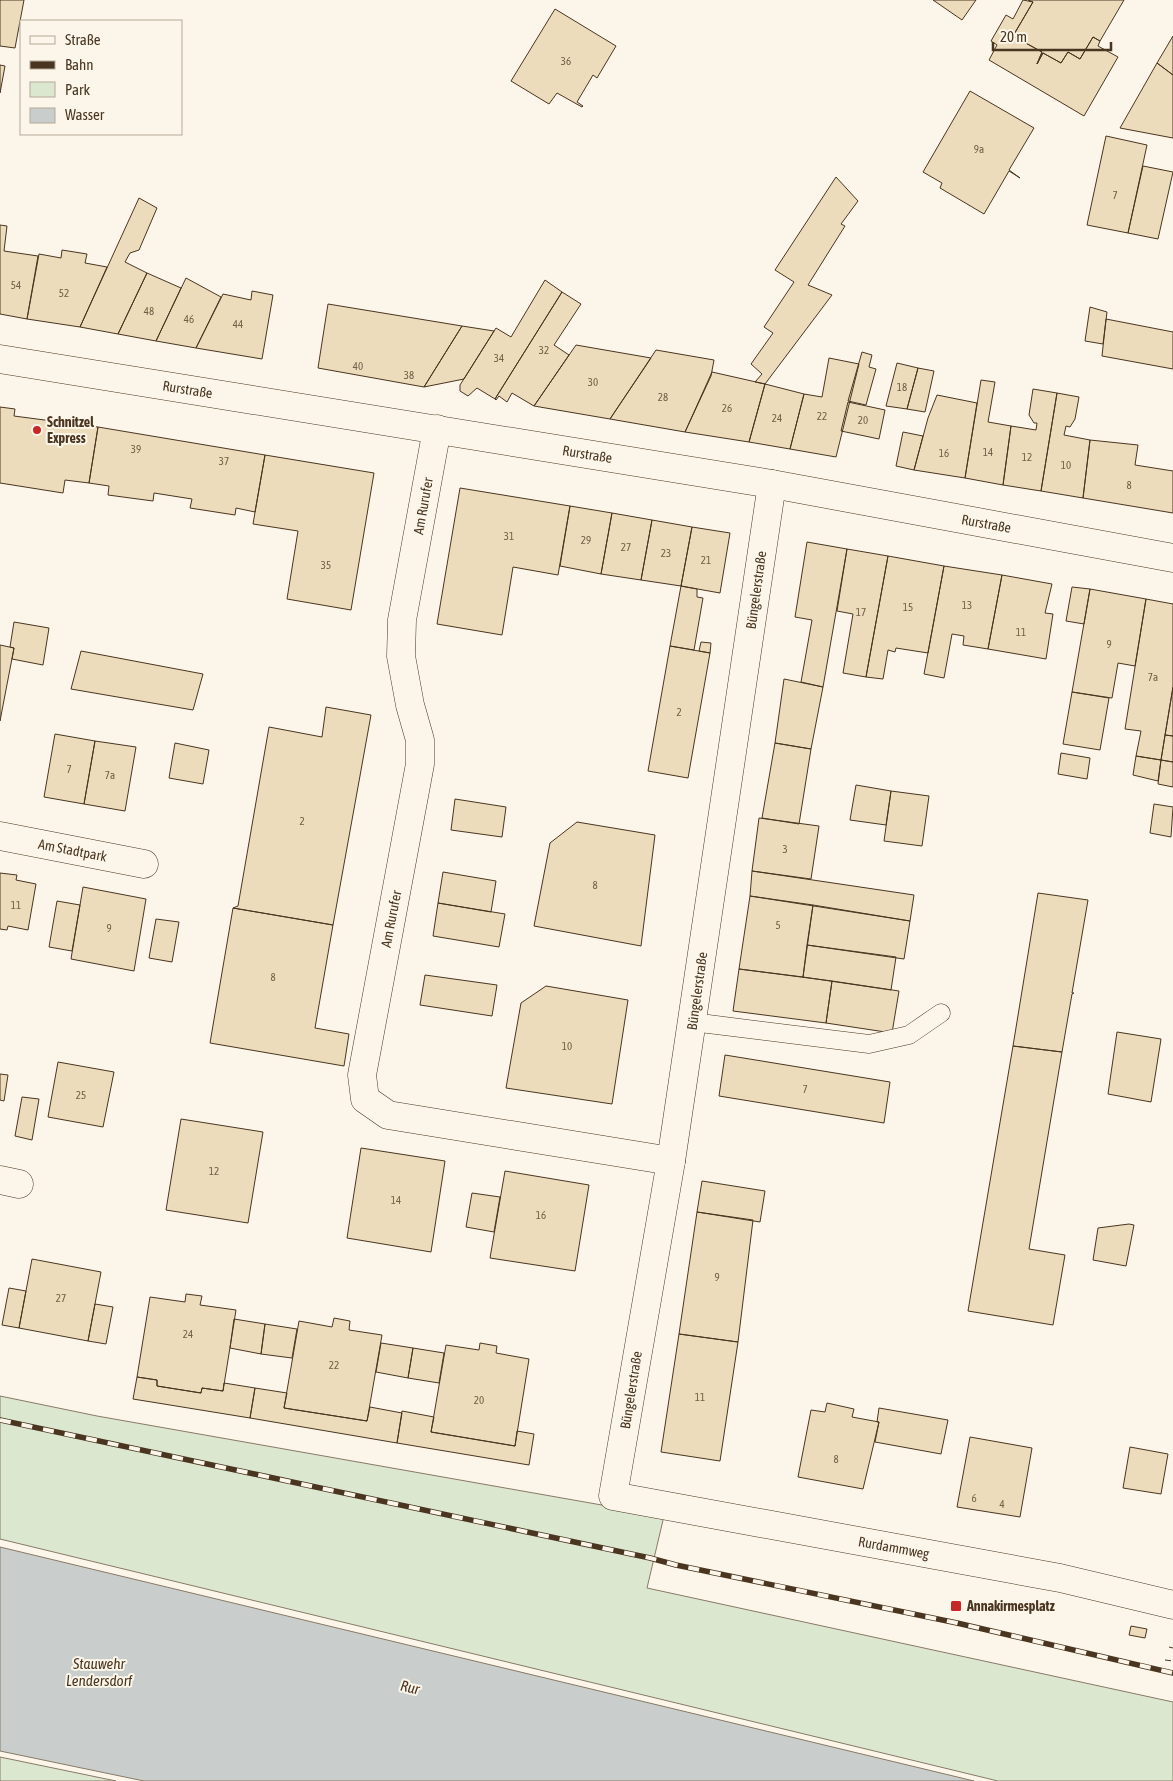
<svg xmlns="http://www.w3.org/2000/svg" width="1173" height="1781" viewBox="0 0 1173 1781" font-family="'Asap Condensed',sans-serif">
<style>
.green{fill:#dce7d0;stroke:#887966}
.water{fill:#c9cecd;stroke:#887966}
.building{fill:#ecdcbc;stroke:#4a3520}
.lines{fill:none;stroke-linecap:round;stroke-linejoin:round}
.lane-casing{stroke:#4a3520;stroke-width:19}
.street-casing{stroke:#4a3520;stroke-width:29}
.lane{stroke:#fbf6e9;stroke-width:18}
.street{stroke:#fbf6e9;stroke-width:28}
.rail-casing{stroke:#4a3520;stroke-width:5.5}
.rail{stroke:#fbf6e9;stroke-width:4;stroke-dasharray:11;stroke-linecap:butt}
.fence{stroke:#4a3520;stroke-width:1;stroke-dasharray:6 2.5;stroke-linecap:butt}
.poi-dot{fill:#c62828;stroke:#fbf6e9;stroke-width:2}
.labels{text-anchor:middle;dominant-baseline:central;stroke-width:4;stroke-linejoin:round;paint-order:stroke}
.number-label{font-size:11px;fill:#725f47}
.street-label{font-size:14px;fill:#4a3520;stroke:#fbf6e9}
.poi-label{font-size:14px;font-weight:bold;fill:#4a3520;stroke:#fbf6e9;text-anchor:start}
.water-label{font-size:15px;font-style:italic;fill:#4a3520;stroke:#fbf6e9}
</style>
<rect width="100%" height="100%" fill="#fbf6e9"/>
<path class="green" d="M0,1396L97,1416L664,1516L647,1588L1173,1702V1781H998L0,1539Z
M0,1757L116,1781H0Z"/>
<path class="water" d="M0,1547L974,1781H144L0,1751Z"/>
<path class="building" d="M0,0H24L15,48L0,46Z
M933,0H976L962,20Z
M1023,0L1033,2L1013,36L1042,52L1037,64L1043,53L1061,63L1068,52L1080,59L1093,37L1100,41L1098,46L1118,57L1084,116L989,60L997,45L991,41L1006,15L1013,19Z
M1028,0H1124L1100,41L1093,37L1080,59L1068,52L1061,63L1043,53L1037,64L1042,52L1013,36L1033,2Z
M555,9L616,46L597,78L593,75L577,102L583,106L582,107L557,93L549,104L511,81Z
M1173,36V75L1157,63Z
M1157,63L1173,75V138L1120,128Z
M0,65L5,66L0,93Z
M970,91L1034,128L1009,170L1020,178L1009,171L984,214L940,188L942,183L923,172Z
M1106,136L1147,145L1128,233L1087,225Z
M1143,166L1173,172L1158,239L1128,233Z
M836,177L858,201L841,224L845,226L808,285L832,295L765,384L755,382L762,374L751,364L773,333L764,327L794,282L775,270Z
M139,198L157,208L139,250L130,253L125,262L147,273L118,334L80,327Z
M0,225L7,226L4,251L38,256L27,319L0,314Z
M62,250L87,254L85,263L107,267L80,327L27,319L39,254L61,258Z
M147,273L181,288L156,341L118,334Z
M186,278L221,297L196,348L156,341Z
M545,280L562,292L495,399L477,388L468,396L460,391V385L496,328L511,337Z
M252,291L273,295L262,359L196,348L223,294L251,300Z
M562,292L581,304L554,345L569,355L534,406L512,393L507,402L499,396L496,400L495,399Z
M328,304L462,326L424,387L318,368Z
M1090,307L1107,312L1103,344L1085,341Z
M1106,319L1173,332V369L1102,356Z
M462,326L494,331L464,379L424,387Z
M576,345L651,358L610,419L534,406Z
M656,350L714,360L711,376L685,432L610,419Z
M862,352L872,355L869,367L876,369L866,405L848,401Z
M829,358L859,364L836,457L790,449L804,394L822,397Z
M897,363L918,368L907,409L886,406Z
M918,368L934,371L925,412L907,409Z
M712,372L765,384L749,442L685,432Z
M981,380L995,382L988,422L1011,426L1003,485L965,478Z
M765,384L804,394L790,449L749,442Z
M1033,389L1057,393L1041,491L1003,485L1011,426L1036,430L1037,423H1034L1029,415Z
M1057,393L1079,397L1075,419L1070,427L1066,426L1064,435L1090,440L1083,498L1041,491Z
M937,395L977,403L965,478L914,470L928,418Z
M848,402L885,410L879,439L841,431Z
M0,407L15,409L14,416L98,427L89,483L65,480L63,493L0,483Z
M98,427L265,455L255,512L236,508L235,515L190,508L192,499L154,493L153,501L108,495L109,486L89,483Z
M903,432L923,436L914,470L896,466Z
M1090,440L1138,445L1135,465L1173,471V513L1083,498Z
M265,455L374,473L351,610L287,599L298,531L253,524Z
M460,488L570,506L558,575L513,567L502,635L437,624Z
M570,506L612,513L601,574L560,566Z
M612,513L652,520L641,580L601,574Z
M652,520L692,527L681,586L641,580Z
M692,527L730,533L720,593L681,586Z
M807,542L847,549L823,687L801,682L812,620L795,617Z
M847,549L888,556L866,677L843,673L853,614L837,611Z
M888,556L944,566L928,653L896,648L895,652L888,650L883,679L866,677Z
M944,566L1002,575L988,649L963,645L964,636L952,634L944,678L924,674Z
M1002,575L1052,584L1045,613L1053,614L1046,659L988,649Z
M681,586L697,589V597L703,598L694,650L670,646Z
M1072,587L1090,589L1084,624L1066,621Z
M1090,589L1146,599L1135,666L1118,663L1112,698L1072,692Z
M1146,599L1173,604V687L1161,760L1136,756L1141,731L1125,729Z
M14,622L49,628L43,665L12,659L14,648L10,647Z
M701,642L711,643L710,653L699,651Z
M0,645L14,648L0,721Z
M670,646L710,653L688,778L648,771Z
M81,651L203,674L193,710L71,689Z
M784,679L823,687L811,749L775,743Z
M1173,687V736L1165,735Z
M1072,692L1109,698L1100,750L1063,744Z
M326,707L371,715L333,925L233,908L238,906L269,727L322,737Z
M55,734L95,741L84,804L44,797Z
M1165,735L1173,736V762L1161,760Z
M95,741L136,747L125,811L84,804Z
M175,743L209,750L203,784L169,778Z
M775,743L811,749L799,824L762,818Z
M1061,753L1090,758L1087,779L1058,774Z
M1136,756L1161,760L1158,781L1133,775Z
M1161,760L1173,762V787L1158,784Z
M856,785L891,791L886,825L850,820Z
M891,791L929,796L922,846L884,841Z
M455,799L506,807L502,837L451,830Z
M1154,804L1173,807L1171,837L1150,833Z
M759,818L819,826L811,879L752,871Z
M577,822L655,835L641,946L534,926L550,843Z
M752,871L914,895L910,921L750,896Z
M443,872L496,881L491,912L438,903Z
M0,873L17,875L16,880L36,884L28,930L8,926L7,930L0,929Z
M83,887L146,899L134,971L71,959Z
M1038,893L1088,900L1072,993H1074L1072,994L1062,1052L1013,1046Z
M750,896L813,905L803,977L739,969Z
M57,901L80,905L72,951L49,947Z
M438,903L505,914L499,947L433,936Z
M813,905L910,921L904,959L807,945Z
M233,908L333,925L315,1028L349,1034L344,1066L210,1043Z
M156,919L179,922L172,962L149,958Z
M807,945L896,957L891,990L803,977Z
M739,969L832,981L826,1023L733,1011Z
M425,975L497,985L492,1016L420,1005Z
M832,981L899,991L892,1033L826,1023Z
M546,986L628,1000L612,1104L506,1088L521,1003Z
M1117,1032L1161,1039L1151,1102L1108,1094Z
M1013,1046L1062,1052L1029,1249L1065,1255L1053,1325L968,1311Z
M725,1055L890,1082L884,1123L719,1096Z
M58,1062L114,1072L103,1127L48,1117Z
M0,1074L8,1075L4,1101L0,1100Z
M22,1097L39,1099L32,1140L15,1136Z
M181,1119L263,1132L248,1223L166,1210Z
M361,1148L445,1161L431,1252L347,1238Z
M505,1171L589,1185L575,1271L490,1258Z
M702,1181L765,1191L760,1222L697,1212Z
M472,1193L500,1197L494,1232L466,1227Z
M697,1212L753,1220L738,1342L679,1334Z
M1129,1224L1134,1225L1126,1266L1093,1260L1098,1228Z
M32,1259L101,1272L88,1341L19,1328Z
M9,1288L26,1291L19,1328L2,1325Z
M186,1294L202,1296L200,1305L236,1310L223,1391L202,1388L201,1393L157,1386V1380L137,1377L150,1297L185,1302Z
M95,1304L113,1307L106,1344L88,1341Z
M334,1318L350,1321L349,1330L382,1335L367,1421L284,1408L299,1321L332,1327Z
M234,1319L265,1324L261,1354L230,1348Z
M265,1324L297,1329L292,1358L261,1354Z
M679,1334L738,1342L720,1461L661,1452Z
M381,1343L413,1348L408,1378L376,1372Z
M480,1343L497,1346L496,1353L529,1359L515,1446L431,1432L446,1345L479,1350Z
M413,1348L444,1353L439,1383L408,1378Z
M137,1377L157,1380V1386L201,1393L202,1388L223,1391L224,1383L255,1388L250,1418L133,1399Z
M255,1388L287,1393L284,1408L367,1421L370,1407L402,1413L397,1443L250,1418Z
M827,1403L854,1409L852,1417L879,1422L863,1489L798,1477L811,1410L825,1412Z
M879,1408L948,1420L941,1454L875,1442L879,1422H877Z
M402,1411L434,1417L431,1432L515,1446L517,1431L534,1434L529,1465L397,1443Z
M970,1437L1032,1448L1020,1517L957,1507Z
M1130,1447L1168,1454L1161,1494L1123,1488Z
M1131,1626L1147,1629L1145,1638L1129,1635Z"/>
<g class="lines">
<g class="lane-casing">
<path id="lane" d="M692,1022L869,1044L909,1035L941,1013"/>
</g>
<g class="street-casing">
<g id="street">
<path id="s1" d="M0,359L772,484L1173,558"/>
<path d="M437,429L402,620L401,656L410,705L420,740V764L362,1075L365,1099L388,1115L671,1161"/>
<path id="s2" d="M772,484L671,1161L613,1496L1060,1578L1173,1605"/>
<path id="s3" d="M0,836L144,864"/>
<path d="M0,1180L19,1184"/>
</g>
</g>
<use href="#lane" class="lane"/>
<use href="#street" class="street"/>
<g class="rail-casing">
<path id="rail" d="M0,1420L650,1558L676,1565L957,1623L1173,1673"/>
</g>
<use href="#rail" class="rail"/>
<path class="fence" d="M1169,1647L1173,1648
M1165,1660L1173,1661"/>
</g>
<g class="poi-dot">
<circle cx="37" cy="430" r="5"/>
<rect x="950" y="1600" width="12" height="12" rx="2.5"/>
</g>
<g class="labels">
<g class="number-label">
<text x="566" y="61">36</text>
<text x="979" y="149">9a</text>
<text x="1115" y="195">7</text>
<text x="16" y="285">54</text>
<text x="64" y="293">52</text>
<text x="149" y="311">48</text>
<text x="189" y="319">46</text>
<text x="238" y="324">44</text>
<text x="544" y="350">32</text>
<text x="499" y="358">34</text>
<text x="358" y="366">40</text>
<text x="409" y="375">38</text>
<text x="593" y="382">30</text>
<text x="902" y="387">18</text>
<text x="663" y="397">28</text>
<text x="727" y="408">26</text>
<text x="822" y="416">22</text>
<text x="777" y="418">24</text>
<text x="863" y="420">20</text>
<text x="136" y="449">39</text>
<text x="988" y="452">14</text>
<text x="944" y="453">16</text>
<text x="1027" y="457">12</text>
<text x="224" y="461">37</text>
<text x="1066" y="465">10</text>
<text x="1129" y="485">8</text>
<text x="509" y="536">31</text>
<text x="586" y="540">29</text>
<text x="626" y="547">27</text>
<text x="666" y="553">23</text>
<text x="706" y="560">21</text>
<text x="326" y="565">35</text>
<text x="967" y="605">13</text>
<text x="908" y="607">15</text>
<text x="861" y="612">17</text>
<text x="1021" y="632">11</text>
<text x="1109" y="644">9</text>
<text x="1153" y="677">7a</text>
<text x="679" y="712">2</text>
<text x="69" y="769">7</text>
<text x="110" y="775">7a</text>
<text x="302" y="821">2</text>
<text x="785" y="849">3</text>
<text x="595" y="885">8</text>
<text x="16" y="905">11</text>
<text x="778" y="925">5</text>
<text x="109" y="928">9</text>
<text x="273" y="977">8</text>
<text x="567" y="1046">10</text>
<text x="805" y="1089">7</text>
<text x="81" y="1095">25</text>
<text x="214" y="1171">12</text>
<text x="396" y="1200">14</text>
<text x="541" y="1215">16</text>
<text x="717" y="1277">9</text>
<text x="61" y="1298">27</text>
<text x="188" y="1334">24</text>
<text x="334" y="1365">22</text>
<text x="700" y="1397">11</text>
<text x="479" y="1400">20</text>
<text x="836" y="1459">8</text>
<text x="974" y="1498">6</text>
<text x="1002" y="1504">4</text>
</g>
<g class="street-label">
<text stroke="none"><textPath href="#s1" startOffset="190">Rurstraße</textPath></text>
<text stroke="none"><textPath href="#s1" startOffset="595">Rurstraße</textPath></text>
<text transform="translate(423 506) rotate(-80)">Am Rurufer</text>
<text stroke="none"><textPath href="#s1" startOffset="1000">Rurstraße</textPath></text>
<text transform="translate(756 590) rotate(-82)">Büngelerstraße</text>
<text stroke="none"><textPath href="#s3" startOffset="74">Am Stadtpark</textPath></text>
<text transform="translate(391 919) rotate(-79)">Am Rurufer</text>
<text transform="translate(697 991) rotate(-82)">Büngelerstraße</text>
<text transform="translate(631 1390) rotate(-81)">Büngelerstraße</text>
<text stroke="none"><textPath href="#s2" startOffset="1310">Rurdammweg</textPath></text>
</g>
<g class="poi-label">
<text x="47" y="422">Schnitzel<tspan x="47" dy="16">Express</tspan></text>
<text x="967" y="1606">Annakirmesplatz</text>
</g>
<g class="water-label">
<text x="99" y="1663">Stauwehr<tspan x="99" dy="17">Lendersdorf</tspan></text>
<text transform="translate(410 1687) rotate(13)">Rur</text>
</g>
</g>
<rect x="20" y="20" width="162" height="115" fill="#fbf6e9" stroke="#b4a999"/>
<rect x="30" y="36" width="25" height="8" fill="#fbf6e9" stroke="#b4a999"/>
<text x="65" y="45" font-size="15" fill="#4a3520">Straße</text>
<rect x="30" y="61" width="25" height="8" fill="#4a3520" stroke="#b4a999"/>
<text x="65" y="70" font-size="15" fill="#4a3520">Bahn</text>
<rect x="30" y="82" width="25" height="15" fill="#dce7d0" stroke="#b4a999"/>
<text x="65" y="95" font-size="15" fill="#4a3520">Park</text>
<rect x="30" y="108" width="25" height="15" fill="#c9cecd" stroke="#b4a999"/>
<text x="65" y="120" font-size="15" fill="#4a3520">Wasser</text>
<path d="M993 42v8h118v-8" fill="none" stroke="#4a3520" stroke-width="2.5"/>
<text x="1000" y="42" font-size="15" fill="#4a3520" stroke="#fbf6e9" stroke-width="4" paint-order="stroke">20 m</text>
</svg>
